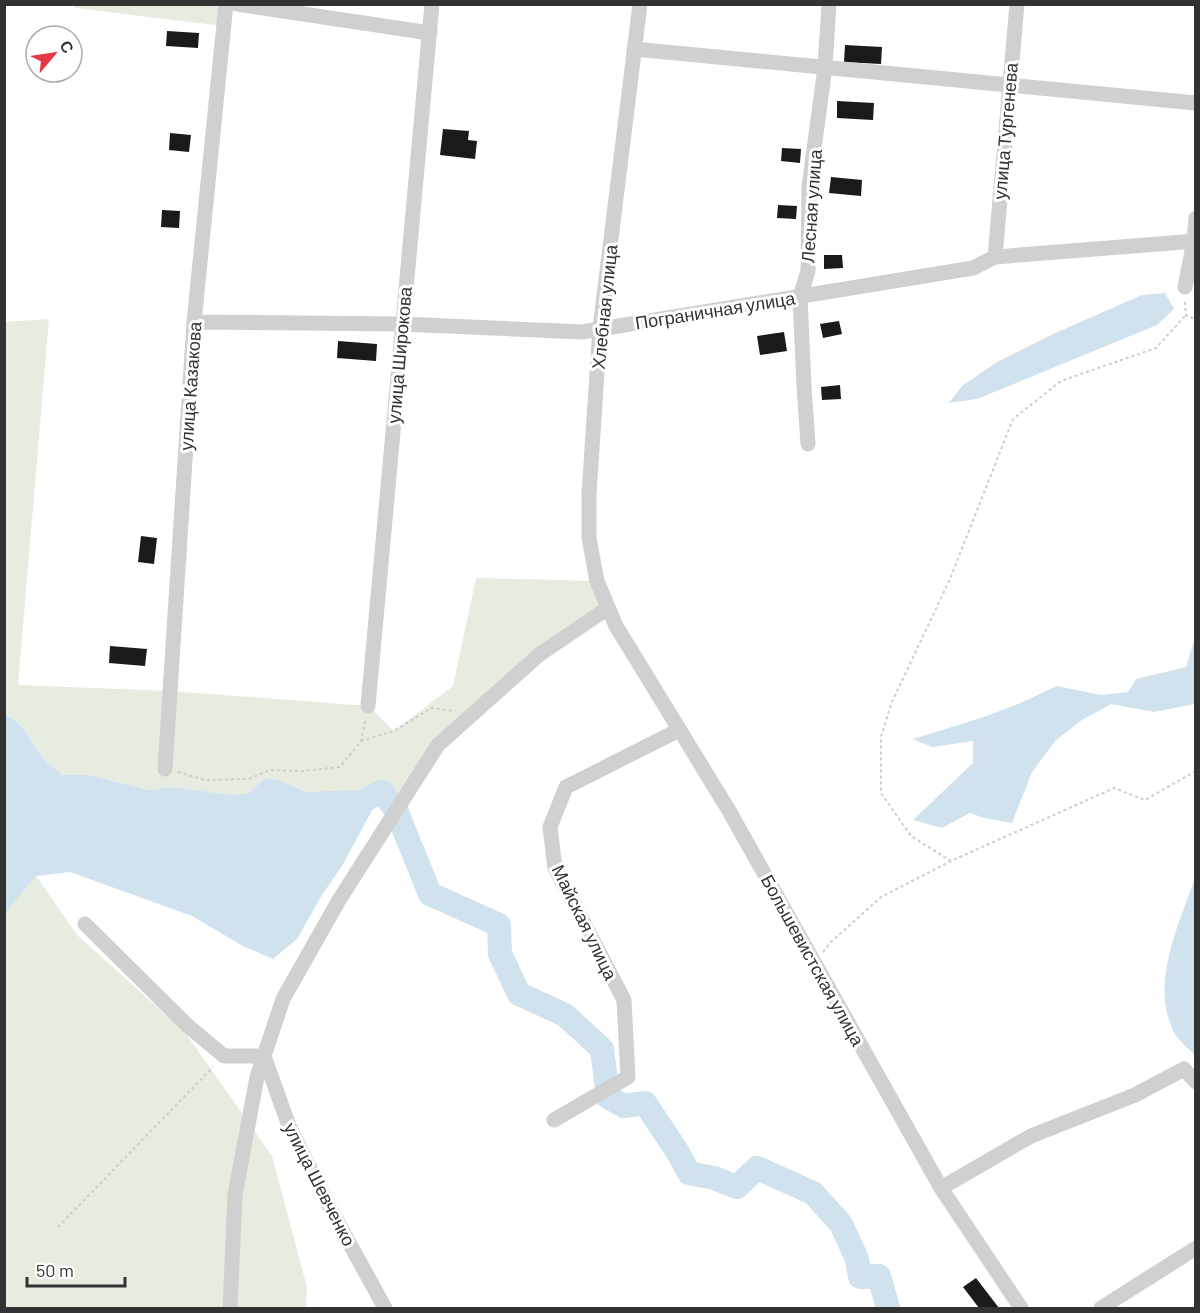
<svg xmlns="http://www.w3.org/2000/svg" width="1200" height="1313" viewBox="0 0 1200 1313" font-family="Barlow,sans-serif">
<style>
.green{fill:#e6ecdf}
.water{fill:#cfe2ee}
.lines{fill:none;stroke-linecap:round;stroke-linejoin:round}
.river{stroke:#cfe2ee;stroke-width:24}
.building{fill:#1a1a1a}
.path{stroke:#cdcdcd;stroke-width:2;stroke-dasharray:3 3;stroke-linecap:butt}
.minor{stroke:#d0d0d0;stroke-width:15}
.labels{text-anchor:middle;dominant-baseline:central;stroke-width:6;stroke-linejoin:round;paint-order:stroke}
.street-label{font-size:18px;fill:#333;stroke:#fff}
</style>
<rect width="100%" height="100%" fill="#fff"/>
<path class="green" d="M75,4L226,5L223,26L75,8Z
M49,319L18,685L170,691L368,706L394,731L453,686L476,578L597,581L608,608L438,745L396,810L382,792H307L279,780L265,778L249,793L232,795L172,787L148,790L89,775H62C56,769 48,764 43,758C31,743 24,721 5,714L4,322Z
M36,876L78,936L184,1031L272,1156L307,1287L306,1308H5V912Z"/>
<path class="water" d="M1165,293L1174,309L1157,325L977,399L949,403L962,386L997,362L1053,334L1142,295Z
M1195,638V704L1154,712L1111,704L1082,720L1056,740L1032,772L1012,823L984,818L970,813L942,828L913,820L973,763V741L932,747L913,739L984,717L1018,704L1057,686L1101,695L1128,692L1136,679L1186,667Z
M4,714C24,721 31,743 43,758C48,764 56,769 62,775H89L148,790L172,787L232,795L249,793L265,778L279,780L307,792L358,790L382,792L342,866L322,895L297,939L273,959L243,946L192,916L70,872L36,876L5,913Z
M1195,878L1196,1055H1195C1185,1046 1174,1037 1170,1023C1153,978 1180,921 1195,878Z"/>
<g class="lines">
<path class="river" d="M352,806L382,792L396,810L430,894L499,925L500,954L519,994L565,1015L602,1049L608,1097L624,1106L645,1103L677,1151L689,1173L714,1178L737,1187L757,1168L813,1193L841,1224L857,1259L860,1277L879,1276L888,1308"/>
</g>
<path class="building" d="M167,31L199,33L198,48L166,46Z
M845,45L882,47L881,64L844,62Z
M837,101L874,103L873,120L837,118Z
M443,129L469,131L468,140L477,141L475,159L440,155Z
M170,133L191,135L189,152L169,150Z
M782,148L801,149L800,163L781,161Z
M831,177L862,180L861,196L829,193Z
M778,205L797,206L796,219L777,218Z
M162,210L180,211L179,228L161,227Z
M824,255H842L843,268L824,269Z
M839,321L842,334L823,338L820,324Z
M784,332L787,351L760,355L757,336Z
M338,341L377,344L376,361L337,358Z
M840,385L841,399L822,400L821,387Z
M141,536L157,538L154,564L138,562Z
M110,646L147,649L145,666L109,663Z
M976,1278L999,1308H979L963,1287Z"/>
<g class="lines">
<path class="path" d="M1185,302L1186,315L1196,320
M361,741L394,731L431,708L455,711
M178,772L205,780L249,779L270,770L303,771L340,767L361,741L366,718
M951,861L911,836L881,793V737L891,704L950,579L1013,419L1061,381L1156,348L1186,315
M823,952L831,942L881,897L951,861L1114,788L1145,800L1196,771
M58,1227L213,1067"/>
<path class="minor" d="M237,4L430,33
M640,4L600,328L589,494V538L597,581L616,626L728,809L941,1188L1021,1308
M634,49L1196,103
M995,257L1017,4
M1185,287L1194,241L1196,218
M194,322L402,324L582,332L973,268L995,257L1196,241
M808,444L804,386L800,297L808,271L809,187L825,67L829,4
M368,706L432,4
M165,769L194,322L226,4
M85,924L188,1026L224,1056H264L289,1126L331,1210L385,1308
M554,1120L628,1077L624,1000L555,868L550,827L566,787L679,730
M941,1188L1031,1136L1135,1095L1184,1069L1196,1082
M230,1308L235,1195L257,1077L283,999L339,900L438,745L540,654L608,608
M1101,1308L1196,1248"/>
</g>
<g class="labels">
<g class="street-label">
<text transform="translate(1005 131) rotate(-85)">улица Тургенева</text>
<text transform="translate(811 206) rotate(-86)">Лесная улица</text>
<text transform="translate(604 307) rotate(-84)">Хлебная улица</text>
<text transform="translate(715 310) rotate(-9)">Пограничная улица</text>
<text transform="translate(399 355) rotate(-85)">улица Широкова</text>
<text transform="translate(190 386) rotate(-86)">улица Казакова</text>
<text transform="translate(585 922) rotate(64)">Майская улица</text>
<text transform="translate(813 960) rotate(61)">Большевистская улица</text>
<text transform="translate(320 1184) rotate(63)">улица Шевченко</text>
</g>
</g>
<rect width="1200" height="1313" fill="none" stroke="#333333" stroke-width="12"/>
<g transform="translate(54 54) rotate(61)"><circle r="28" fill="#ffffff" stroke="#adadad" stroke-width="1.5"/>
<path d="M0-4.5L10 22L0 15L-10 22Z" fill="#e63946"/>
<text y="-9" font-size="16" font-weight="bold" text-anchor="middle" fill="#333333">С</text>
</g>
<path d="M27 1277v9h98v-9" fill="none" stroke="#333333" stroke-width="3"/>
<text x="36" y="1277" font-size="18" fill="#333333" stroke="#ffffff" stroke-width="4.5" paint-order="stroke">50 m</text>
</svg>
